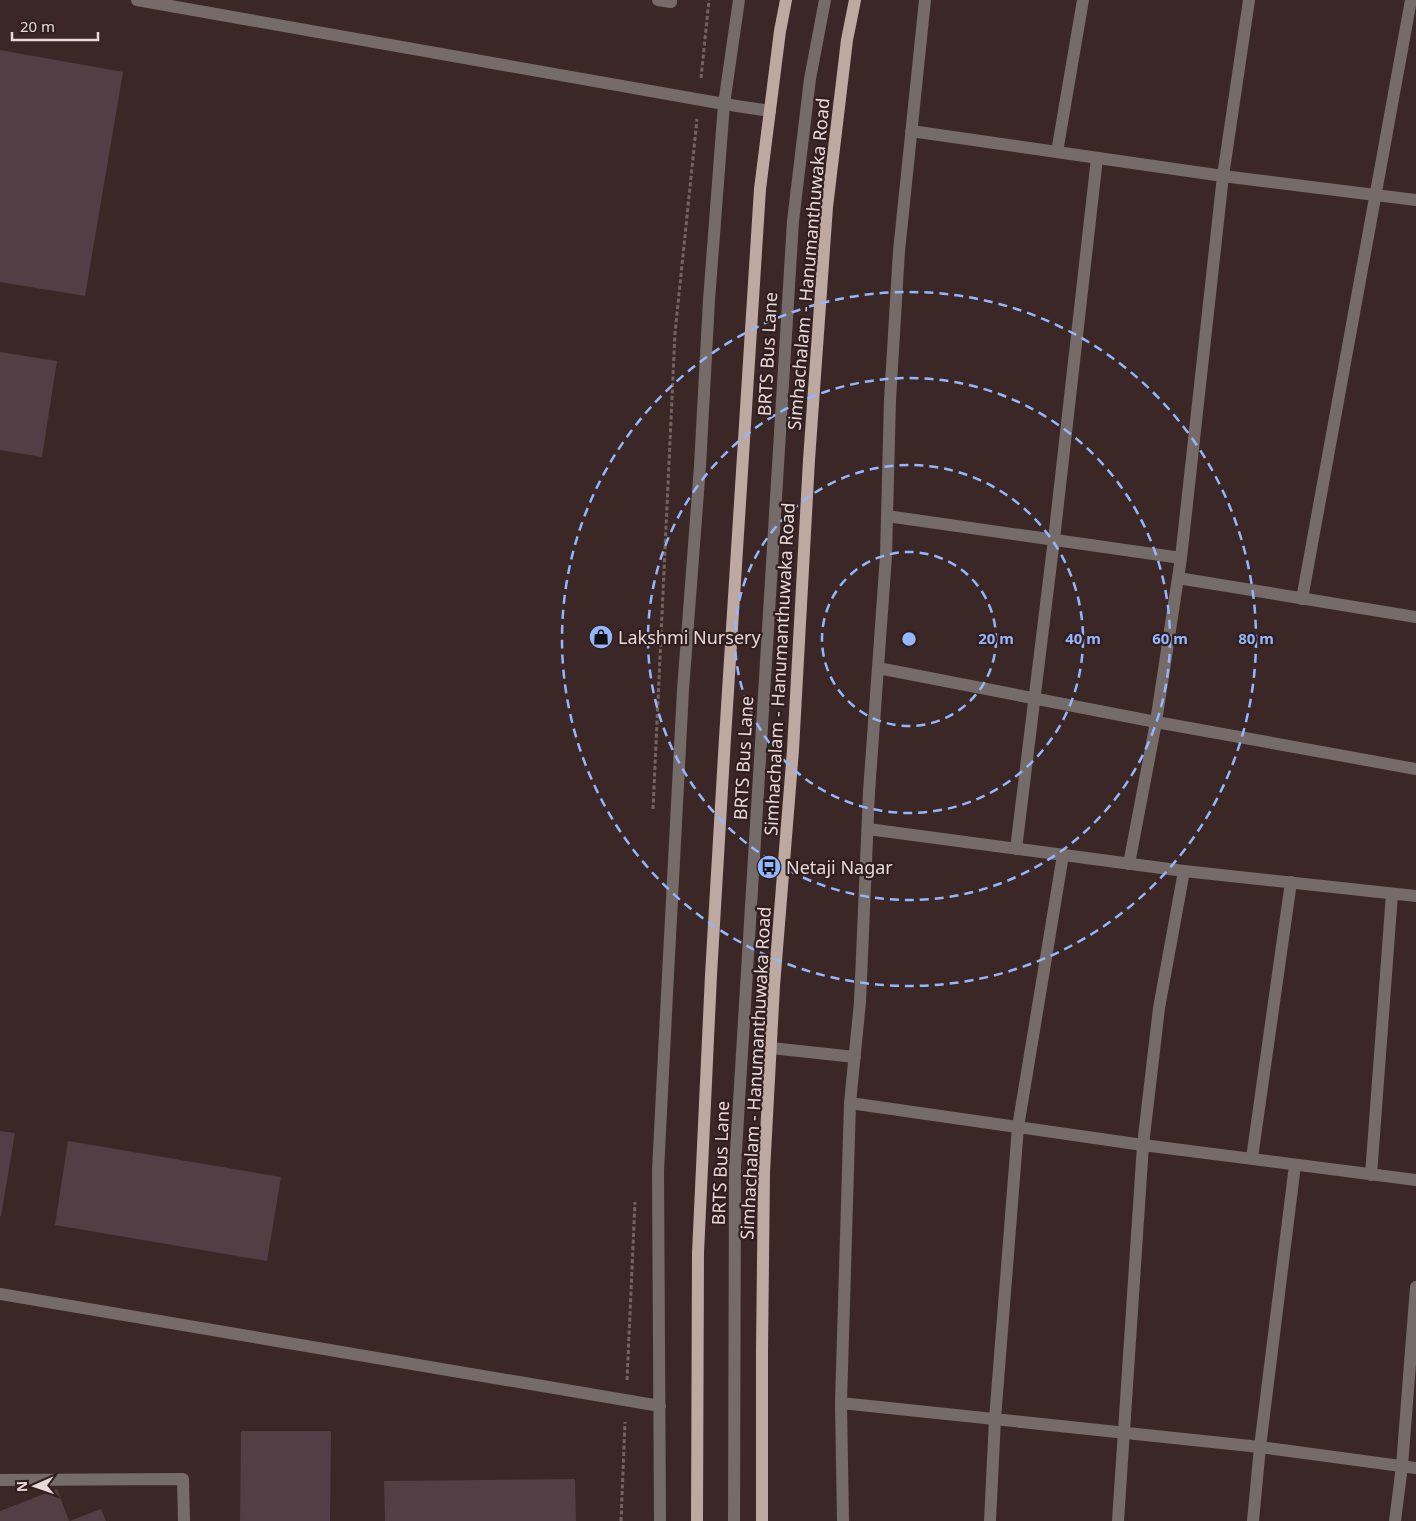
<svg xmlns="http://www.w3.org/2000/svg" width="1416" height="1521" viewBox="0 0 1416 1521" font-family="'Noto Sans',sans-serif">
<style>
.building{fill:#533e45}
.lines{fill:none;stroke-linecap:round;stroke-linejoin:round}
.path{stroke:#756362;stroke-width:3;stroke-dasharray:4 2.5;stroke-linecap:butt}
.minor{stroke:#756b68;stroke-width:12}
.major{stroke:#bda9a1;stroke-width:12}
.ring{fill:none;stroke:#93b7fd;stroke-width:2.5;stroke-dasharray:9 6}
.labels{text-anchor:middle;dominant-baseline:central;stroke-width:4.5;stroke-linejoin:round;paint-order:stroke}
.street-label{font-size:18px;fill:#e7d9d8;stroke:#311e1e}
.poi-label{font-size:18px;fill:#e7d9d8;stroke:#311e1e;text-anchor:start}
.centre{fill:#93b7fd;stroke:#311e1e;stroke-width:2.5}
.ring-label{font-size:15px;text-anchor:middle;font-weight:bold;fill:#93b7fd;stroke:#311e1e;stroke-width:4.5;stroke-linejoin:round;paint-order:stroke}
</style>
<rect width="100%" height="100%" fill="#3c2727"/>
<path class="building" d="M0,50L123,72L85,296L0,282Z
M0,352L57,361L42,457L0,450Z
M0,1131L15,1133L1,1216H0Z
M68,1141L281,1177L267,1261L55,1225Z
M241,1431H331L330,1521H240Z
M575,1479L576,1521H385L384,1481Z
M57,1489L69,1521H0V1511Z
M101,1509L106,1521H70Z"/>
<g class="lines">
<path class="path" d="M701,78L709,0
M653,809L675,333L697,119
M627,1380L635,1202
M621,1521L625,1422"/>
<path class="minor" d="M137,0L724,104L770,111
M658,0L671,2V0
M911,131L1223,176L1416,200
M1057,152L1083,0
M887,516L1181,558
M1178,578L1416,617
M1302,599L1411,0
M878,668L1156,722L1416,769
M868,829L1184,871L1416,896
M1016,849L1054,539L1097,158
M1129,864L1156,722L1181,558L1223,176L1249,0
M771,1048L855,1057
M850,1103L1143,1145L1416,1180
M1252,1158L1291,882
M1371,1175L1392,894
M0,1294L660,1406
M841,1403L1260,1447L1416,1468
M0,1480L183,1479L184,1521
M660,1521L658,1171L667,994L683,690L700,466L709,300L724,104L739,0
M734,1521L735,1167L793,221L810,79L825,0
M843,1521L841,1403L850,1103L860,1002L869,792L886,556L890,400L899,251L925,0
M990,1521L995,1419L1018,1127L1063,855
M1118,1521L1143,1145L1159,1008L1184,871
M1253,1521L1260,1447L1295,1165
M1395,1521L1402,1466L1416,1287"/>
<path class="major" d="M697,1521L698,1253L711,975L725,738L760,189L780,31L786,0
M762,1521V1351L764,1172L774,986L793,750L809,460L827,207L847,40L855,0"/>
</g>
<g class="ring">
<circle cx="909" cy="639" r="87"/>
<circle cx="909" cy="639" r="174"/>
<circle cx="909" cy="639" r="261"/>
<circle cx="909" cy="639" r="347"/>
</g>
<defs>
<g id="shop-disc" transform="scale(1.25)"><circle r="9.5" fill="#93b7fd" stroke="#311e1e"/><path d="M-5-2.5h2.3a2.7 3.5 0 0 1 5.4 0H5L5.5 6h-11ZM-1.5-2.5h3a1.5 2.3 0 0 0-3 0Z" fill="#111"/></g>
<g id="bus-disc" transform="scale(1.25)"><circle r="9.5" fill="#93b7fd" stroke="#311e1e"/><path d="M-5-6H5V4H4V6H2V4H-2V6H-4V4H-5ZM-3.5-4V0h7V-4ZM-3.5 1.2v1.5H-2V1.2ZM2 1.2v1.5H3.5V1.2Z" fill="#111"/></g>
</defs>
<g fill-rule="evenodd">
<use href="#shop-disc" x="601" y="637"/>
<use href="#bus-disc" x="769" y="867"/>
</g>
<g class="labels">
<g class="street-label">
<text transform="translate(808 264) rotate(-85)">Simhachalam - Hanumanthuwaka Road</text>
<text transform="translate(767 354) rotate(-87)">BRTS Bus Lane</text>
<text transform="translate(779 669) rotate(-87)">Simhachalam - Hanumanthuwaka Road</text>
<text transform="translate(743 758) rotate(-87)">BRTS Bus Lane</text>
<text transform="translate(755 1073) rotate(-87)">Simhachalam - Hanumanthuwaka Road</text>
<text transform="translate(720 1163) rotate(-88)">BRTS Bus Lane</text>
</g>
<g class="poi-label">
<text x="618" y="637">Lakshmi Nursery</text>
<text x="786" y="867">Netaji Nagar</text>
</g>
</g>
<circle cx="909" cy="639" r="8" class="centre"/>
<g class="ring-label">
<text x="996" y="644">20 m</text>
<text x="1083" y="644">40 m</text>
<text x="1170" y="644">60 m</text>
<text x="1256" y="644">80 m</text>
</g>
<g transform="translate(35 1486) rotate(268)" stroke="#311e1e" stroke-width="4" paint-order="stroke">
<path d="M0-4L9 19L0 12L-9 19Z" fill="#e7d9d8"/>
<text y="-8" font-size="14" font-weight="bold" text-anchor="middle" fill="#e7d9d8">N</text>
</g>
<path d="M12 32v8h86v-8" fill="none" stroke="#e7d9d8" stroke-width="2.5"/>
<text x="20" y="32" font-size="15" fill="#e7d9d8" stroke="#311e1e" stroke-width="4" paint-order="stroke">20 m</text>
</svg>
